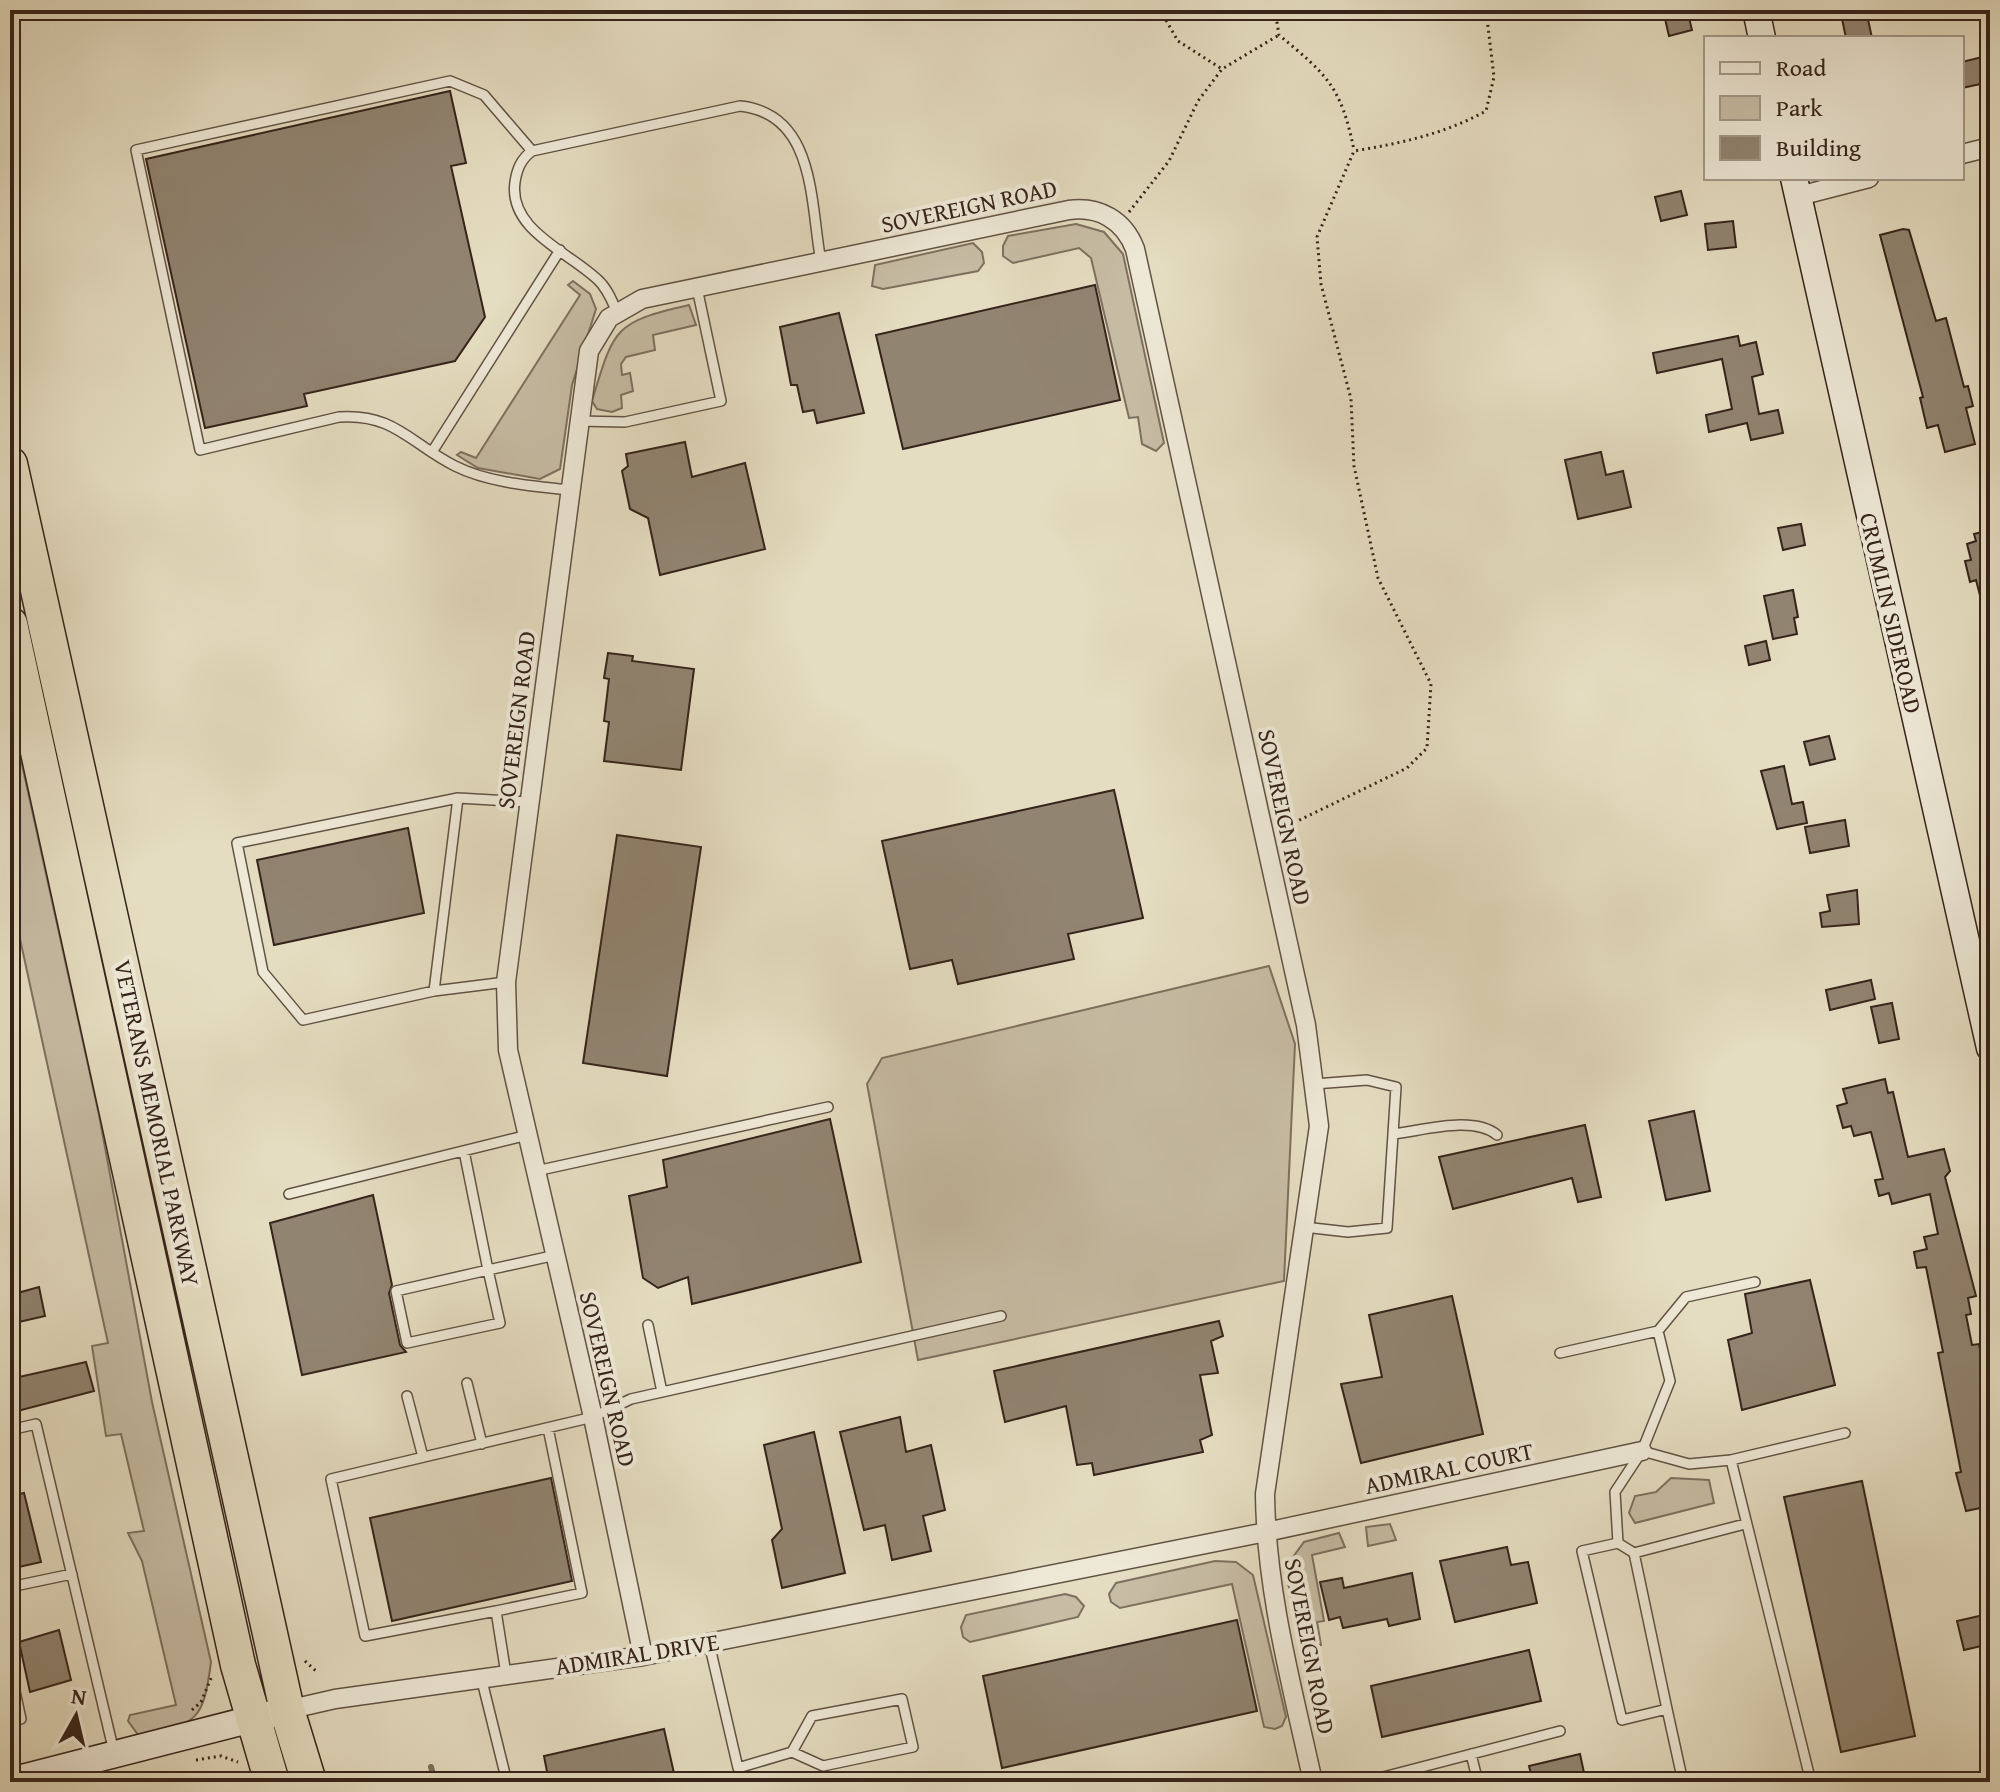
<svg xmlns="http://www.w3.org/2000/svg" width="2000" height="1792" viewBox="0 0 2000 1792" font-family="'Gentium Book Plus',serif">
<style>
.green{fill:#c7bda5;stroke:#7e7060;stroke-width:2}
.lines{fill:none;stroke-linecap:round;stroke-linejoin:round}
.stream{stroke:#7c6d5d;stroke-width:6}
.building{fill:#918471;stroke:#36231b;stroke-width:2}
.lane-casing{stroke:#625244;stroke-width:12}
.street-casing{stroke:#625244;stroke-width:21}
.secondary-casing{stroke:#36231b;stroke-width:29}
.highway-casing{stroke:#36231b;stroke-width:37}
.path{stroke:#36231b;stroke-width:3;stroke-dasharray:2 4;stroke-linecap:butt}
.lane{stroke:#eee9d7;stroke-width:9}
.street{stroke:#eee9d7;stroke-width:18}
.secondary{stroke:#eee9d7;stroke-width:26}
.highway{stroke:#e5ddc1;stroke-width:34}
.labels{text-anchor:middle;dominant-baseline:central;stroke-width:8;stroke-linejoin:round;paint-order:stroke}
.street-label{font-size:24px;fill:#36231b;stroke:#eee9d7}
</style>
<rect width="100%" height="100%" fill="#e5ddc1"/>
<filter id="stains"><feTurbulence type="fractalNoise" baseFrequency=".0025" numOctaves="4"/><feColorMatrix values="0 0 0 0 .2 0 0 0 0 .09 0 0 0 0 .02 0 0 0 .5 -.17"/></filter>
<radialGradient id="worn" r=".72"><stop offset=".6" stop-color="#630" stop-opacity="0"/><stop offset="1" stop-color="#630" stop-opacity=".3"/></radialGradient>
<path class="green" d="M1076,224L1104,232L1123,254L1164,443L1156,451L1142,444L1138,417L1129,418L1091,258L1079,248L1013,263L1003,256V246L1008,236Z
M973,243L982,252L984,263L978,271L883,289L872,286L875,265Z
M573,281L590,294L596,309L572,385L560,469L540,479L478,468L457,455L461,452L476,458L580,295L568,285Z
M689,305L696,325L653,335L655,350L626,357L621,364L622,375L630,373L633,391L621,395L622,408L612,412L597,409L592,401C614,328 614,322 689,305Z
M10,710L99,1115L152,1402L211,1662C203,1723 197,1723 139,1736L128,1721L130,1715L176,1705L142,1561L128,1533L144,1531L121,1434L106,1436L92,1346L108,1343L10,893Z
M1269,966L1295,1044L1284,1281L918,1360L867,1084L882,1058Z
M1671,1478L1709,1480L1714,1503L1635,1523L1629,1513L1635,1496L1656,1492Z
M1390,1524L1396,1540L1368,1546L1366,1527Z
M1339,1533L1345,1547L1312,1555L1324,1621L1317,1622L1321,1645L1301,1646L1285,1568L1304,1542Z
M1215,1561L1236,1562L1253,1575L1286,1717L1282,1726L1275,1729L1264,1727L1232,1584L1120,1608L1111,1602L1109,1594L1116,1583Z
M1065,1594L1076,1597L1084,1606L1078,1617L970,1642L963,1637L961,1627L966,1615Z"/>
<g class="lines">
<path class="stream" d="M431,1767L435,1782"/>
</g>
<path class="building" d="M1663,10H1687L1692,30L1669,36Z
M1866,10L1872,38H1846L1841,14Z
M1990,55V82L1962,88V62Z
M450,91L466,163L451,166L485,317L455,361L304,394L307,406L205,428L146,159Z
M1681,191L1687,215L1661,221L1655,197Z
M1733,221L1736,247L1708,250L1705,224Z
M1903,229L1909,230L1936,321L1946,318L1964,387L1968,386L1973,406L1966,408L1975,444L1945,452L1938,425L1927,428L1920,398L1923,397L1880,235Z
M1095,285L1120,400L903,449L876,335Z
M839,313L864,413L817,423L814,410L803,412L797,385H791L780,327Z
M1738,336L1740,346L1756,342L1763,374L1752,377L1759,414L1778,410L1783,433L1751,440L1747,423L1709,432L1706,415L1732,409L1722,359L1657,373L1653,353Z
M685,442L692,477L745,463L765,549L660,575L648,518L630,509L622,471L628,466L626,454Z
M1601,452L1606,475L1623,471L1631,507L1578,519L1565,460Z
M1801,524L1805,545L1783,550L1778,528Z
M1990,530V615H1985L1976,580L1970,582L1965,561L1971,560L1967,544L1976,541L1974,534Z
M1793,590L1798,617L1794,618L1797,634L1773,639L1764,596Z
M1766,641L1770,660L1749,665L1745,646Z
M608,653L633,656L632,661L694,669L681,770L604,761L609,722L604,721L609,679L604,678Z
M1829,736L1835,759L1810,765L1804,742Z
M1784,766L1792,804L1803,802L1807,823L1777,829L1761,771Z
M1114,790L1143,918L1068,934L1074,959L958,984L952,960L910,969L882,841Z
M1845,820L1849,846L1810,853L1805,827Z
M408,828L424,913L274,945L257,860Z
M617,835L701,847L667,1076L583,1063Z
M1857,890L1859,924L1822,927L1820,913L1830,911L1827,895Z
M1871,980L1875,999L1830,1010L1826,990Z
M1892,1003L1899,1039L1879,1043L1871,1007Z
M1885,1079L1888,1093L1893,1092L1908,1157L1944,1149L1950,1171L1945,1177L1976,1296L1968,1298L1971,1314L1966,1315L1972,1345L1979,1344L1981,1354L1988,1352L1990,1361V1506L1966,1511L1956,1473L1961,1472L1938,1353L1943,1352L1926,1267L1917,1268L1914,1252L1927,1249L1924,1237L1938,1234L1930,1194L1892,1204L1889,1193L1879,1196L1875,1180L1883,1179L1871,1132L1854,1136L1851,1126L1843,1128L1837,1106L1847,1103L1843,1089Z
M1694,1111L1710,1191L1666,1200L1649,1121Z
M830,1119L861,1262L692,1304L688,1277L658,1288L643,1278L629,1196L667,1187L663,1160Z
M1585,1125L1601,1197L1578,1202L1572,1178L1453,1209L1439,1157Z
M373,1195L392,1285L389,1293L400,1345L406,1352L302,1375L270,1223Z
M1810,1280L1835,1385L1742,1410L1728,1340L1752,1333L1745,1294Z
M39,1287L45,1316L10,1324V1295Z
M1452,1296L1483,1434L1361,1463L1341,1384L1382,1377L1369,1315Z
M1219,1321L1223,1336L1211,1341L1218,1373L1200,1375L1212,1435L1200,1440L1203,1452L1094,1475L1092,1463L1077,1465L1066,1406L1005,1422L994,1371Z
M86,1362L94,1391L10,1413V1379Z
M900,1417L906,1452L931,1445L945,1510L923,1516L931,1551L892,1560L885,1525L864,1530L840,1432Z
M814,1432L845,1573L782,1588L772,1540L782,1529L764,1445Z
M551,1478L572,1581L392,1621L370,1518Z
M1862,1481L1915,1736L1841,1752L1784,1497Z
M24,1493L41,1562L10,1569V1496Z
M1507,1547L1511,1565L1528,1562L1537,1603L1455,1622L1440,1561Z
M1412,1573L1420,1619L1389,1626L1387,1619L1343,1628L1340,1617L1329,1620L1320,1582L1342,1578L1344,1588Z
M1988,1614L1990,1644L1964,1650L1957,1621Z
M1237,1620L1257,1711L1002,1768L983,1676Z
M59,1630L71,1680L30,1692L19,1642Z
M1529,1650L1541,1701L1382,1737L1371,1686Z
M664,1729L676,1782H549L544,1756Z
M1580,1754L1586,1782H1533L1529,1766Z"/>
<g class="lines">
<g class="lane-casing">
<path id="lane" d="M532,151L484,95L450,81L136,150L200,450L339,417C394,413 411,444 455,466C489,483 532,486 570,490
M617,312C612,301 607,288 598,280C569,252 508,230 515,182C517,169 521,159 532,151L740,106C816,114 810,202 821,262
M578,421L625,422L721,401L697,288
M432,452L560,250
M506,982L434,991L303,1020L263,972L237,843L458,798L529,802
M434,991L458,798
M1393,1134C1422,1131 1473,1115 1497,1135
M464,1151L488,1270L556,1255
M536,1171L828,1107
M289,1194L528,1135
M1304,1227L1348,1232L1387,1228L1396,1087L1367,1080L1314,1084
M488,1270L500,1323L407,1343L396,1291Z
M648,1325L662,1392
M1658,1331L1686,1297L1755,1282
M1560,1353L1658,1331L1670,1381L1642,1451L1615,1492L1618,1543L1582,1551L1622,1720L1667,1709L1683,1782
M467,1383L482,1444
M407,1396L423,1457
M10,1430L36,1424L114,1752
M1642,1451L1689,1464L1731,1460L1811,1782
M1731,1460L1845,1433
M1618,1543L1634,1553L1745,1524
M1634,1553L1667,1709
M10,1587L72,1574
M496,1611L582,1593L548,1428
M709,1643L738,1768L792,1752L823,1766L913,1747L902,1699L812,1716L792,1752
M10,1668L21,1719
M506,1674L496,1611L365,1636L331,1479L593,1417L631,1399L1001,1316
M481,1677L507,1782
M1471,1754L1478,1782
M10,1755L16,1779
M1364,1782L1560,1731"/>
</g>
<g class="street-casing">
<path id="street" d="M1962,154L1990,147
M1799,196L1869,178
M643,1656L593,1417L508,1050L506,982L589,351L609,318L642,299L1069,210C1099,206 1124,220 1135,249L1306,1025L1319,1126L1265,1494C1266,1592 1292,1686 1313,1782
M287,1710L335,1699L643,1656L1266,1532L1642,1451"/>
</g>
<g class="secondary-casing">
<path id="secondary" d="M1756,10L1762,38
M1794,178L1990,1048
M10,1781L272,1714"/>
</g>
<g class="highway-casing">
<path id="highway" d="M10,464L287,1710L309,1782
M10,624L238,1665L272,1782"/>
</g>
<path class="path" d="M1160,10L1178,41L1222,69
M1275,10L1279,35C1327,75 1341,86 1354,150
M1129,212L1169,161L1198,101L1222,69L1279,35
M1283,828L1407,768L1427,748L1431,684L1378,578L1354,466L1351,399L1321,284L1317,237L1354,151C1402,143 1444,134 1486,111L1494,77L1486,10
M305,1661L316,1671
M192,1710L201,1702L212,1676
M196,1760L221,1756L238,1762"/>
<use href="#lane" class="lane"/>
<use href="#street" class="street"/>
<use href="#secondary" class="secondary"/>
<use href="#highway" class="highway"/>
</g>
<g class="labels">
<g class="street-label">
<text transform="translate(969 206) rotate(-12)">SOVEREIGN ROAD</text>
<text transform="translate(1891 613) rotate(77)">CRUMLIN SIDEROAD</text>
<text transform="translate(516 720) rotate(-83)">SOVEREIGN ROAD</text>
<text transform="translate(1285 817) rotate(78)">SOVEREIGN ROAD</text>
<text transform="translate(157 1123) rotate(78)">VETERANS MEMORIAL PARKWAY</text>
<text transform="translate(608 1379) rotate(77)">SOVEREIGN ROAD</text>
<text transform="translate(1449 1468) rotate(-12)">ADMIRAL COURT</text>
<text transform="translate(1310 1646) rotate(79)">SOVEREIGN ROAD</text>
<text transform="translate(637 1654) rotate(-9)">ADMIRAL DRIVE</text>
</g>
</g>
<rect width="2000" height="1792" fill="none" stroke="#e5ddc1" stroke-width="40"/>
<rect x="12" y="12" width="1976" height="1768" fill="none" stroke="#36231b" stroke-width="4"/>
<rect x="20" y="20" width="1960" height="1752" fill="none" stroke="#36231b" stroke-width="2"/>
<rect x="1704" y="36" width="260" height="144" fill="#eee9d7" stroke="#a49a8c" stroke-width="2"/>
<rect x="1720" y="62" width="40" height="12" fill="#eee9d7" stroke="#a49a8c" stroke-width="2"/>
<text x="1776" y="76" font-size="24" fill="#36231b">Road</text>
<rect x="1720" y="96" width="40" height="24" fill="#c7bda5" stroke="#a49a8c" stroke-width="2"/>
<text x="1776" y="116" font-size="24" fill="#36231b">Park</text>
<rect x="1720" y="136" width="40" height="24" fill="#918471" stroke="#a49a8c" stroke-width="2"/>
<text x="1776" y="156" font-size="24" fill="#36231b">Building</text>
<g transform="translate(76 1716) rotate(8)" stroke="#eee9d7" stroke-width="6" paint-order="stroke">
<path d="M0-6L14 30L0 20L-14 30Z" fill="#36231b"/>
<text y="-12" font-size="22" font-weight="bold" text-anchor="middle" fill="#36231b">N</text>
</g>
<rect width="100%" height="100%" filter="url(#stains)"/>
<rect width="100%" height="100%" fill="url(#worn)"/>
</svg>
